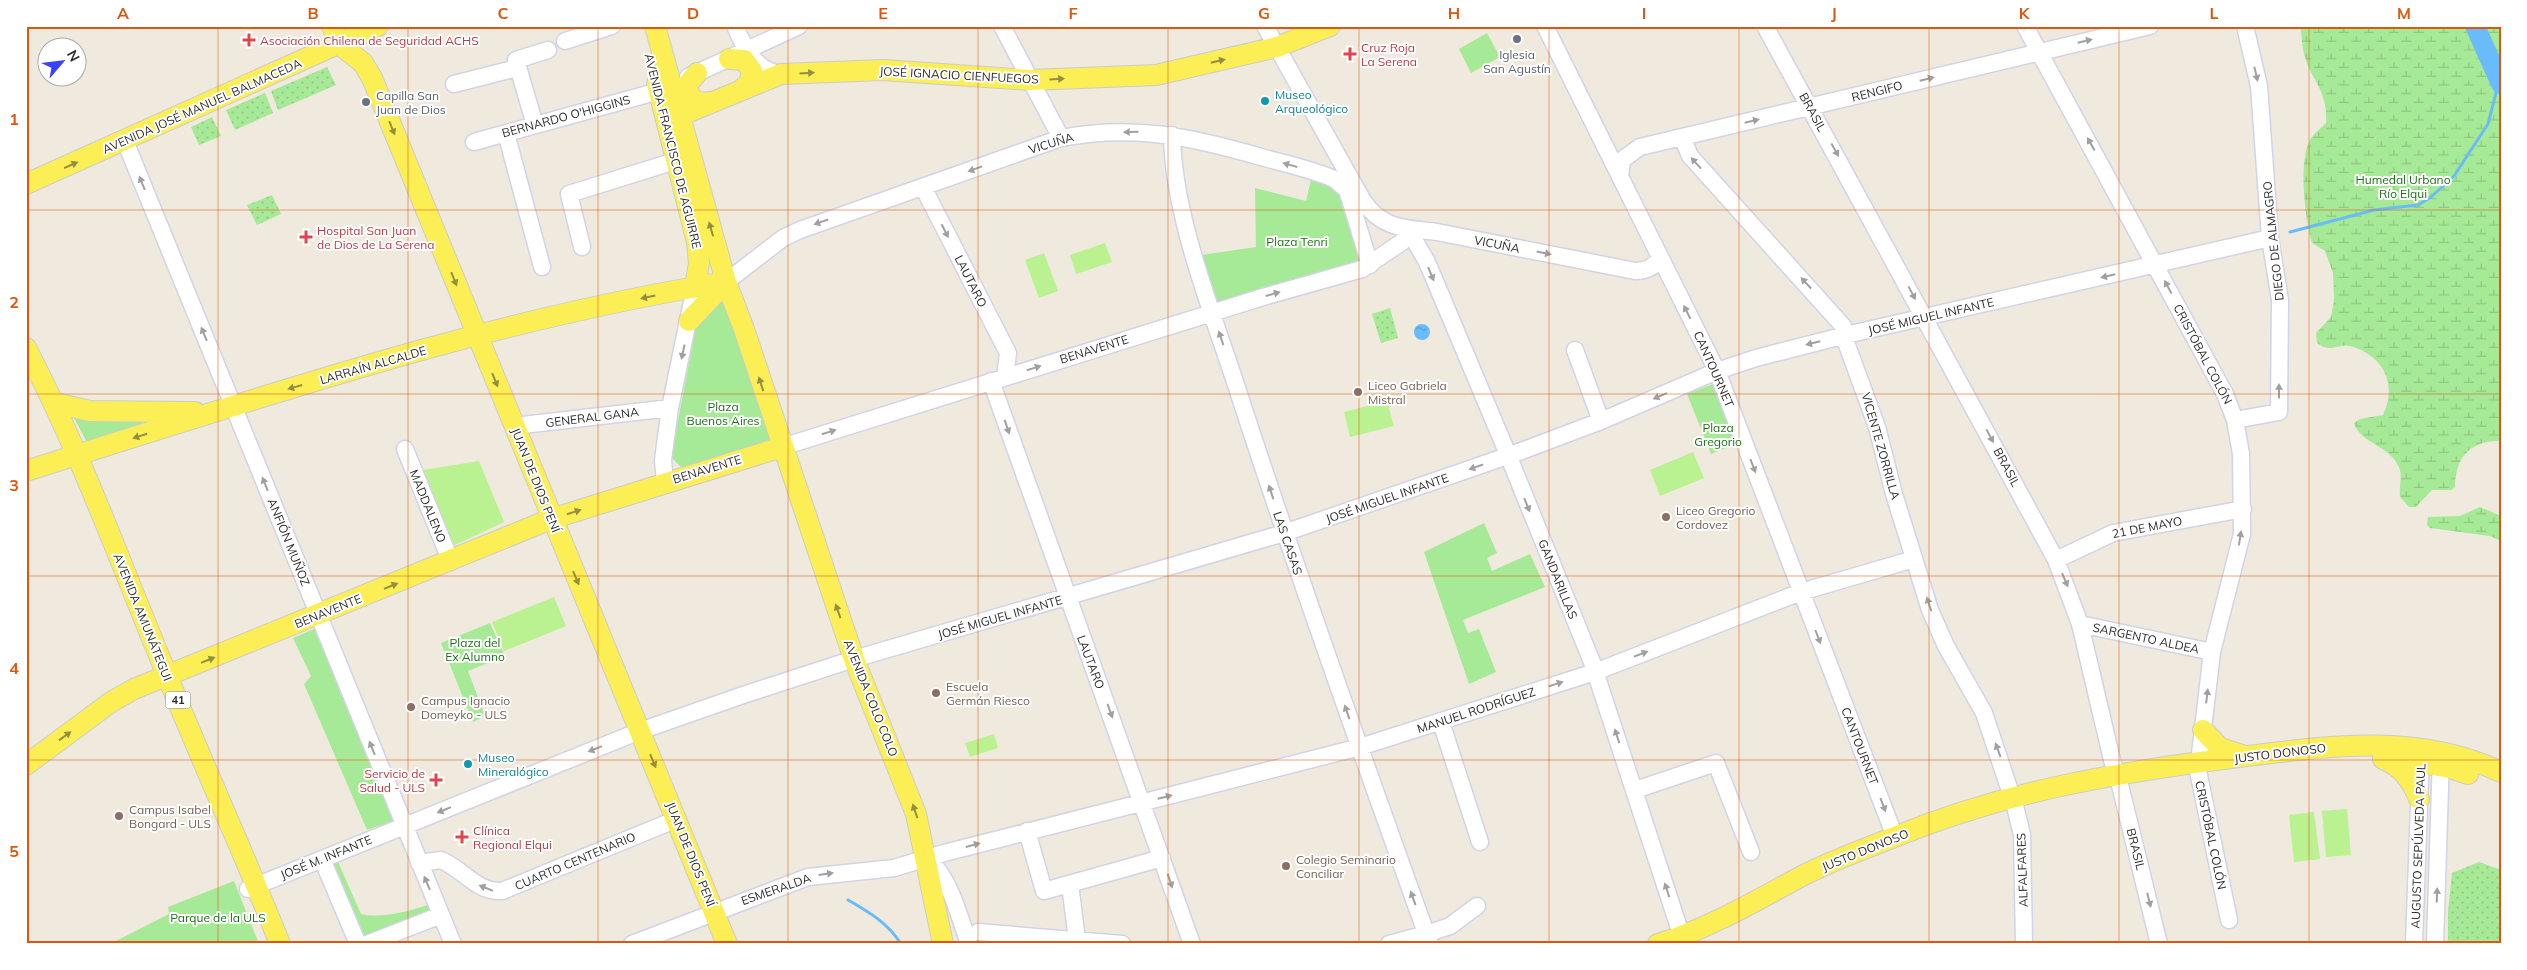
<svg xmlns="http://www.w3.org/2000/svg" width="2527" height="970" viewBox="0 0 2527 970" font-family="Mulish,sans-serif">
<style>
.grass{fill:url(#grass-dots)}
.wetland{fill:url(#wetland-marsh)}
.park{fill:#a6e996}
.pitch{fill:#baf191}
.water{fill:url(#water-ripples)}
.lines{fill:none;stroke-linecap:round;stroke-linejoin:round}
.stream{stroke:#69bcf9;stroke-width:3}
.river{stroke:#69bcf9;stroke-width:20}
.minor-casing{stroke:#d2d3e6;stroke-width:19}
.major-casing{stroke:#ccc;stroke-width:22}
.minor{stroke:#fff;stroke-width:16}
.major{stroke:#fcef55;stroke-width:20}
.oneway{fill:#a0a0a0}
.oneway2{fill:#948e40}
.grid{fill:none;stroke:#df570e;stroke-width:1;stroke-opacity:0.55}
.worship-dot{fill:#6b7280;stroke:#fff;stroke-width:2}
.health-dot{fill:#e0444e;stroke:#fff;stroke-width:2}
.culture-dot{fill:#0f9aa8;stroke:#fff;stroke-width:2}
.education-dot{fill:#8d6e63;stroke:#fff;stroke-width:2}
.labels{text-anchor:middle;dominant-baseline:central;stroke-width:4;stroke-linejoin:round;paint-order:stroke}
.shield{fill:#fff;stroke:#6b6b6b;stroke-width:1}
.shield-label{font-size:11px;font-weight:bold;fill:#2c2c2c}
.health-label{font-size:12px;fill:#be3a42;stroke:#fff;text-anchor:start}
.worship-label{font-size:12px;fill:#5b616d;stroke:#fff}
.street-label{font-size:12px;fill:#2c2c2c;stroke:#fff}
.culture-label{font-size:12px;fill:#0d838f;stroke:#fff;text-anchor:start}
.park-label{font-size:12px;fill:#1a7115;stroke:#fff}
.education-label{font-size:12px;fill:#785e54;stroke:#fff;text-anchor:start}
.neatline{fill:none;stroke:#df570e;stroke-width:2}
.grid-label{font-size:16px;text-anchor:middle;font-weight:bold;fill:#df570e}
</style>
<defs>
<pattern id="grass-dots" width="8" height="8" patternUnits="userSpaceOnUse" patternTransform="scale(1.25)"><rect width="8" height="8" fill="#a6e996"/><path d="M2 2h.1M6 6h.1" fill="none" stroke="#8fc881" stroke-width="1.8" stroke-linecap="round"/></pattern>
<pattern id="wetland-marsh" width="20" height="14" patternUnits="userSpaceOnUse" patternTransform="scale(1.25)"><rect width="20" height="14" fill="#a6e996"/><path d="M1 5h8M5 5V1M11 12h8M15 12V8" fill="none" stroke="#8fc881"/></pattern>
<pattern id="water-ripples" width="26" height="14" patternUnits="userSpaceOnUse" patternTransform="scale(1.25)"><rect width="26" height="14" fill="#69bcf9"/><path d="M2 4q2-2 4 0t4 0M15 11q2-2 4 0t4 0" fill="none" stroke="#5799ca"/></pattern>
</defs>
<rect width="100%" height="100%" fill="#efeadd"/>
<path class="grass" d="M327,67L336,85L278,110L271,91Z
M265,93L273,113L235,130L226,110Z
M212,117L221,136L199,145L191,127Z
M272,195L281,214L257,225L247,205Z
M1390,308L1398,338L1381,343L1372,314Z
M2479,862L2501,870V944H2448V911L2452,873Z"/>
<path class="wetland" d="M2301,26H2501V441C2470,440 2455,458 2455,487L2451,490H2432L2416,507H2409L2400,497C2399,489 2402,478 2400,470C2393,446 2360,444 2354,423L2360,419L2383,415C2398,384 2383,355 2350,346C2337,343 2332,354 2317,343L2316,333L2331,317L2334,300L2333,273L2325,251L2312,243C2305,219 2298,162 2310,140C2313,134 2321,128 2326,123C2328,89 2311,81 2304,54C2302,45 2301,35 2301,26Z
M2480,507L2501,516V541L2490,536L2430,528L2427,525L2428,517L2460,516Z"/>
<path class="park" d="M1487,33L1500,57L1471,73L1459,49Z
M1312,176L1341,187L1362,259L1357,265L1216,307L1201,255L1256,247L1255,188L1306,201Z
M724,296L775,436L766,444L683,469L671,457L697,321Z
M1713,384L1738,443L1711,454L1687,394Z
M66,403L194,415L89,446Z
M1484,523L1497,553L1487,558L1492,571L1530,554L1545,587L1463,620L1468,633L1479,629L1496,672L1469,684L1424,552Z
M490,623L505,656L468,671L485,716L473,722L441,643Z
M319,627L398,819L367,830L304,684L311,676L293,638Z
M338,862L361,914C382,919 411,911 431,904L434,912L360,942L329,866Z
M234,881L259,944H110L169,914L168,907Z"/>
<path class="pitch" d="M1105,243L1112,262L1076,274L1070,255Z
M1044,253L1058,291L1039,298L1025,260Z
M1387,401L1394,426L1350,437L1344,412Z
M1693,452L1704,478L1660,496L1650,470Z
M479,461L504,522L451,547L417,471Z
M554,597L566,626L504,651L492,622Z
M994,734L998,748L970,757L965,743Z
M2347,809L2351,855L2326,857L2322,811Z
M2314,812L2320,859L2294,862L2289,815Z"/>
<path class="water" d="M1414 332a8 8 0 1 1 16 0a8 8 0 1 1-16 0Z"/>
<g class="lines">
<path class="stream" d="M2290,232L2374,210L2418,205L2431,197L2454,176L2488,124L2499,81
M848,900C869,912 888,923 901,944"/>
<path class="river" d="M2475,26L2501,84"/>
<g class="minor-casing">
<path id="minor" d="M735,26C744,48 756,71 781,74
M1002,26L1061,138
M1265,26L1363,201C1383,230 1406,228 1437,232L1635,271C1646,271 1655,267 1660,257
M1545,26L1717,371L1895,837
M1765,26L2056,560L2080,624L2112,760L2120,785L2159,944
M2025,26L2225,394L2235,420L2241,454L2242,534L2212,652L2198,771L2229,920
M565,41L612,26
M688,77L799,26
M454,84L517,68
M535,125L516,60L548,50
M506,133L542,267
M1172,135C1173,217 1214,316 1239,394C1299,579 1364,761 1430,944
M1682,137L1690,156L1843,326L1847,345L1877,427L1894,494L1930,610L1946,646L1984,713L2015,806L2022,835L2024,944
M125,141L453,944
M474,142L659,91
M1620,176L1622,160L1640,147L2150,26
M923,187L1008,353L1005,377
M1409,231L1427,262L1504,445L1592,662L1682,937
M582,247L569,194L675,161
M726,282L783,238L800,230L1061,138C1134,124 1192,137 1261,157C1286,164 1311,169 1334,179L1347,190L1370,265
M1575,350L1601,421
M991,381L1192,944
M2235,420L2279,412L2280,300L2270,238L2259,86L2245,26
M514,426L670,408
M782,447L1263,297L1362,269L1402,242L1409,231
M405,449L451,562
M665,482L663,460L670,408L695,287
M2056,560L2113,533L2243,509
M2080,624L2212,652
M1441,722L1480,842
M1635,790L1716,763L1751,852
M1027,831L1044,891L1162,858
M322,859L358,944
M926,859C949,873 960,919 969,944
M419,863L441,860C463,869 477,893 502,891L677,819
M1070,884L1077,940
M248,889L640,731L746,694L854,659L1284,533L1516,453L1601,421L1717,371L1756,358L1846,335L2270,238
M978,932L1122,944
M367,944L441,915
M632,944L808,877L894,868L944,853L1360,747L1595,672L1801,592L1914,559
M1389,944L1426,934L1450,926L1477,906
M2414,944L2421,751
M2435,944L2441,756"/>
</g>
<g class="major-casing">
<path id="major" d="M332,26L340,45L363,63L372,78L727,944
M655,26L726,282L744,329L854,659L916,814L943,944
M729,59L744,60L752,71L749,84L742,89
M697,73L688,84C687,99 696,104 710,102
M657,84L697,242L699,263L695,287
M679,116L781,74L883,70L1030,80L1156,75L1277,47L1330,26
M26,184L378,26
M689,321L726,282
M26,348C81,453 121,565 167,675C203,765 244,853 280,944
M55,403L90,411L195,412
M26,471C257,399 487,320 726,282
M2203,730L2220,748L2242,755
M2392,758L2450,768L2468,774
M2383,759C2401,766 2412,780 2419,799
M26,765L111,702L134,689L551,519L782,447
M1658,944C1710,928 1755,901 1802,876C1831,861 1862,850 1892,838C2003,792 2113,773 2231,758C2322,747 2414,731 2501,772"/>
</g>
<use href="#minor" class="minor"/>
<use href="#major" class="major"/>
</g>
<defs><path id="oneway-solid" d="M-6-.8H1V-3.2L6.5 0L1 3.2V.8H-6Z" transform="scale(1.25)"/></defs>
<g class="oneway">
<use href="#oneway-solid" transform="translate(2085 41) rotate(-13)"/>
<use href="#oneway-solid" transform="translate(2256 74) rotate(77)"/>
<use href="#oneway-solid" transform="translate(1927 79) rotate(-14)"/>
<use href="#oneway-solid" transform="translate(1752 121) rotate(-13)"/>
<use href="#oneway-solid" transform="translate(1131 132) rotate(179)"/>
<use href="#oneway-solid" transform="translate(2091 144) rotate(-119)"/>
<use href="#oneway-solid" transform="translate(1835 150) rotate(61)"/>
<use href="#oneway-solid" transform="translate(1696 163) rotate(-132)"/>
<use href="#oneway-solid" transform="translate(1290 165) rotate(-164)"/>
<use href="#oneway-solid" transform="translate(975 169) rotate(160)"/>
<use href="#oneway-solid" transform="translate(142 183) rotate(-112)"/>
<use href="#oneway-solid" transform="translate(821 222) rotate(161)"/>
<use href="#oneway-solid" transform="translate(945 231) rotate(63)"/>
<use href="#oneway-solid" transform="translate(1544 253) rotate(11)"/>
<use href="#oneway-solid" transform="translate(1431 274) rotate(67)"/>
<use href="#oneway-solid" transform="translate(2108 276) rotate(167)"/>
<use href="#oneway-solid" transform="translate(1806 283) rotate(-133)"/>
<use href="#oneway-solid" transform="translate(2168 287) rotate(-118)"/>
<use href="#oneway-solid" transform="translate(1912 293) rotate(62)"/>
<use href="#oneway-solid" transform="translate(1273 294) rotate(-16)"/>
<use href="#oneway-solid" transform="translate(1687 312) rotate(-117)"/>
<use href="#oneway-solid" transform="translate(204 334) rotate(-112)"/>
<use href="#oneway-solid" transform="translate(1221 338) rotate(-108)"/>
<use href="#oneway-solid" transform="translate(1813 343) rotate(166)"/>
<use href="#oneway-solid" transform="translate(683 352) rotate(102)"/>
<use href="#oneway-solid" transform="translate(1034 368) rotate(-17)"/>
<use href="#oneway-solid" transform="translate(2279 391) rotate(-90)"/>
<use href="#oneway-solid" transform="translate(1660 396) rotate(157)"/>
<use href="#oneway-solid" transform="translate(1007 427) rotate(71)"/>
<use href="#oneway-solid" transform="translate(829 432) rotate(-18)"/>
<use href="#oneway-solid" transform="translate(1990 436) rotate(62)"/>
<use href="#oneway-solid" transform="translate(1753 466) rotate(69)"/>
<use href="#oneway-solid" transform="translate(1476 467) rotate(161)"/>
<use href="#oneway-solid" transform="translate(265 484) rotate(-112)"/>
<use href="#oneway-solid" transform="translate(1271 492) rotate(-108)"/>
<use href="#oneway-solid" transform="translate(1527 505) rotate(68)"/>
<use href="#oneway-solid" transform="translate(2240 538) rotate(-81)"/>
<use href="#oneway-solid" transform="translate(2065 580) rotate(67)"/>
<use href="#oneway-solid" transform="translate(1929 604) rotate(-108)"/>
<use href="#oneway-solid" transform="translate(1818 637) rotate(69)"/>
<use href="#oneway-solid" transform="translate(1641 654) rotate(-21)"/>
<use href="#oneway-solid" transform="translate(1556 684) rotate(-18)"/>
<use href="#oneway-solid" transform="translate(2207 696) rotate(-83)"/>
<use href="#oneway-solid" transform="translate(1110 711) rotate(70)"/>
<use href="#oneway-solid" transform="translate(1347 712) rotate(-109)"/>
<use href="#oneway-solid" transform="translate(1617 736) rotate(-108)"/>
<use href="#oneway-solid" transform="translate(372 748) rotate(-112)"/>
<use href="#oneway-solid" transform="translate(595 749) rotate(158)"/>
<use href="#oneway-solid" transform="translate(1998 750) rotate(-110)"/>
<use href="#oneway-solid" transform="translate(1165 797) rotate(-14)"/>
<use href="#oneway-solid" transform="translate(1883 805) rotate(69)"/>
<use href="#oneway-solid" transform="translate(444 810) rotate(158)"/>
<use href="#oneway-solid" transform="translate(973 845) rotate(-15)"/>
<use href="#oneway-solid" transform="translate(826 874) rotate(-8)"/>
<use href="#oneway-solid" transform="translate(1170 881) rotate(71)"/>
<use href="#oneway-solid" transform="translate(427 883) rotate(-113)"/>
<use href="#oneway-solid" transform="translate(486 888) rotate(-158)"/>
<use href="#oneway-solid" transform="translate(1667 890) rotate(-108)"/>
<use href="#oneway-solid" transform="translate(2437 895) rotate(-88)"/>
<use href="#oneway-solid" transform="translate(1413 898) rotate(-110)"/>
<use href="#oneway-solid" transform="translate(2149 900) rotate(76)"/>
</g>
<g class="oneway2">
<use href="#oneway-solid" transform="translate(1218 61) rotate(-13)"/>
<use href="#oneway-solid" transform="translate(807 73) rotate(-3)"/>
<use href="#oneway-solid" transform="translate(1057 79) rotate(-3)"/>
<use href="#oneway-solid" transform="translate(392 128) rotate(68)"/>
<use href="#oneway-solid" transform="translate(71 165) rotate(-24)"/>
<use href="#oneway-solid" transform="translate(711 229) rotate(-106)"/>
<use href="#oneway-solid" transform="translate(454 279) rotate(68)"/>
<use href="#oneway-solid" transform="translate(648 297) rotate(168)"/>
<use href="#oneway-solid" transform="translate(495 380) rotate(68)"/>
<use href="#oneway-solid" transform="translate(761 384) rotate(-108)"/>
<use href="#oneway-solid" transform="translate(295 387) rotate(164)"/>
<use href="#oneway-solid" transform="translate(140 436) rotate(162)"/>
<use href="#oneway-solid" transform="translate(574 512) rotate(-18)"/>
<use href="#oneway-solid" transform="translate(576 578) rotate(67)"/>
<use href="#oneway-solid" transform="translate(391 586) rotate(-22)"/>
<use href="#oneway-solid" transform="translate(838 611) rotate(-109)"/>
<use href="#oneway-solid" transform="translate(208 660) rotate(-22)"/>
<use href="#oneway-solid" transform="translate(65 736) rotate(-36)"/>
<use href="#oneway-solid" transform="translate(653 761) rotate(67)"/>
<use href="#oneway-solid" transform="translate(915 811) rotate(-109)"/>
</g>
<path class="grid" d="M218,26V944M408,26V944M598,26V944M788,26V944M978,26V944M1168,26V944M1359,26V944M1549,26V944M1739,26V944M1929,26V944M2119,26V944M2309,26V944M26,210H2501M26,394H2501M26,576H2501M26,760H2501"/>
<g class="worship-dot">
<circle cx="1517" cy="39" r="5"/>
<circle cx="366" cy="102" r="5"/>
</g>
<g class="health-dot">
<path d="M246.5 32.5h5v5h5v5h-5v5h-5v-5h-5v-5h5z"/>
<path d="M1347.5 46.5h5v5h5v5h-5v5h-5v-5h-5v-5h5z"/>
<path d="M303.5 229.5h5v5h5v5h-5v5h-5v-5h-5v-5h5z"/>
<path d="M433.5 772.5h5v5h5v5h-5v5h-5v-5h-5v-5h5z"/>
<path d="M459.5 829.5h5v5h5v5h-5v5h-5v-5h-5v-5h5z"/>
</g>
<g class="culture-dot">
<circle cx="1265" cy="101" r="5"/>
<circle cx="468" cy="764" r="5"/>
</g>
<g class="education-dot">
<circle cx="1358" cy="392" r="5"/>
<circle cx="1666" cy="517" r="5"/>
<circle cx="936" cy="693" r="5"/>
<circle cx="411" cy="707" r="5"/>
<circle cx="119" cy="816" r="5"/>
<circle cx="1286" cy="866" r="5"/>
</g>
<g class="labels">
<rect class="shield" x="165.5" y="691.5" width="25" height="17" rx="4"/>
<g class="shield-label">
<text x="178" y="700">41</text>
</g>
<g class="health-label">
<text x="260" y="40">Asociación Chilena de Seguridad ACHS</text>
<text x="1361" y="47">Cruz Roja<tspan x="1361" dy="14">La Serena</tspan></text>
<text x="317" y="230">Hospital San Juan<tspan x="317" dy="14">de Dios de La Serena</tspan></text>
<text x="425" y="773" text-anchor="end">Servicio de<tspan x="425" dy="14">Salud - ULS</tspan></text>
<text x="473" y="830">Clínica<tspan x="473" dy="14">Regional Elqui</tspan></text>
</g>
<g class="worship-label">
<text x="1517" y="54">Iglesia<tspan x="1517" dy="14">San Agustín</tspan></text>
<text x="376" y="95" text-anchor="start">Capilla San<tspan x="376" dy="14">Juan de Dios</tspan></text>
</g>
<g class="street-label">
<text transform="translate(959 75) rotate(3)">JOSÉ IGNACIO CIENFUEGOS</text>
<text transform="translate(1877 91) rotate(-14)">RENGIFO</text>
<text transform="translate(202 106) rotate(-24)">AVENIDA JOSÉ MANUEL BALMACEDA</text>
<text transform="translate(1813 112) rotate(61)">BRASIL</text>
<text transform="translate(566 116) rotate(-15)">BERNARDO O'HIGGINS</text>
<text transform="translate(1051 143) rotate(-17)">VICUÑA</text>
<text transform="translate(673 151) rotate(76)">AVENIDA FRANCISCO DE AGUIRRE</text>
<text transform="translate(2273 241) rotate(-96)">DIEGO DE ALMAGRO</text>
<text transform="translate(1497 244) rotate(11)">VICUÑA</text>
<text transform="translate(971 281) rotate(63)">LAUTARO</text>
<text transform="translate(1931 316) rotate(-13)">JOSÉ MIGUEL INFANTE</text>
<text transform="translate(1094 349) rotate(-17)">BENAVENTE</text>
<text transform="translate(2203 354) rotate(62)">CRISTÓBAL COLÓN</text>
<text transform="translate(373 365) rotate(-16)">LARRAÍN ALCALDE</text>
<text transform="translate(1714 369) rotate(66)">CANTOURNET</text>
<text transform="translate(592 417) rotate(-7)">GENERAL GANA</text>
<text transform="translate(1881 446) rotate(74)">VICENTE ZORRILLA</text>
<text transform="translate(2007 467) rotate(62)">BRASIL</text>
<text transform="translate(707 469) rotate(-17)">BENAVENTE</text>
<text transform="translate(536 480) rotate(68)">JUAN DE DIOS PENÍ</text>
<text transform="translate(1387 498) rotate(-19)">JOSÉ MIGUEL INFANTE</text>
<text transform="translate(428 506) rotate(68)">MADDALENO</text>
<text transform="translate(2147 527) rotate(-11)">21 DE MAYO</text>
<text transform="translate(289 542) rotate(68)">ANFIÓN MUÑOZ</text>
<text transform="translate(1288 543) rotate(71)">LAS CASAS</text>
<text transform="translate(1558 579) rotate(68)">GANDARILLAS</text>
<text transform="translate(328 611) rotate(-22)">BENAVENTE</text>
<text transform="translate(143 617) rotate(68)">AVENIDA AMUNÁTEGUI</text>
<text transform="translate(1000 617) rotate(-16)">JOSÉ MIGUEL INFANTE</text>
<text transform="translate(2146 638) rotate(12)">SARGENTO ALDEA</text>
<text transform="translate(1091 662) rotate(69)">LAUTARO</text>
<text transform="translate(871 698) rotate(68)">AVENIDA COLO COLO</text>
<text transform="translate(1476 710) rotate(-18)">MANUEL RODRÍGUEZ</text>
<text transform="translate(1860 746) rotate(69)">CANTOURNET</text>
<text transform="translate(2280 753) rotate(-7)">JUSTO DONOSO</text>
<text transform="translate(2211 835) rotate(78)">CRISTÓBAL COLÓN</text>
<text transform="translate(2418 846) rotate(-88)">AUGUSTO SEPÚLVEDA PAUL</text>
<text transform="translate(2136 849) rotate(76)">BRASIL</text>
<text transform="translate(1865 850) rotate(-22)">JUSTO DONOSO</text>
<text transform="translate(691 854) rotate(68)">JUAN DE DIOS PENÍ</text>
<text transform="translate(326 857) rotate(-22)">JOSÉ M. INFANTE</text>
<text transform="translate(575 861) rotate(-23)">CUARTO CENTENARIO</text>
<text transform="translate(2022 870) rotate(-92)">ALFALFARES</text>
<text transform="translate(776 889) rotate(-19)">ESMERALDA</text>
</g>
<g class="culture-label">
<text x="1275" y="94">Museo<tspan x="1275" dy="14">Arqueológico</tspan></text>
<text x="478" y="757">Museo<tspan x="478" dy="14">Mineralógico</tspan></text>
</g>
<g class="park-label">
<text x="2403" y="179">Humedal Urbano<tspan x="2403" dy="14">Río Elqui</tspan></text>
<text x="1297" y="241">Plaza Tenri</text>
<text x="723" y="406">Plaza<tspan x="723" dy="14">Buenos Aires</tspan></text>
<text x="1718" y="427">Plaza<tspan x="1718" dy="14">Gregorio</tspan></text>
<text x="475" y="642">Plaza del<tspan x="475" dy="14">Ex Alumno</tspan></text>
<text x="218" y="917">Parque de la ULS</text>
</g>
<g class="education-label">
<text x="1368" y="385">Liceo Gabriela<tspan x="1368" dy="14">Mistral</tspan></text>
<text x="1676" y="510">Liceo Gregorio<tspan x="1676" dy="14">Cordovez</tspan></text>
<text x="946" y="686">Escuela<tspan x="946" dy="14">Germán Riesco</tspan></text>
<text x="421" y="700">Campus Ignacio<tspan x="421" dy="14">Domeyko - ULS</tspan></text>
<text x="129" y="809">Campus Isabel<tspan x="129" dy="14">Bongard - ULS</tspan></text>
<text x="1296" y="859">Colegio Seminario<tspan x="1296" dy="14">Conciliar</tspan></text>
</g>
</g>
<rect width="2527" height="970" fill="none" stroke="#ffffff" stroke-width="55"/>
<g transform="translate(62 62) rotate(62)"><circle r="24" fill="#ffffff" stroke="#ababab"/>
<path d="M0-4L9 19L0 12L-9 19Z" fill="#3a41ff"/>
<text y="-8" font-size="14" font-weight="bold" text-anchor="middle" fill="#2c2c2c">N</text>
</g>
<rect x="28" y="28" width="2472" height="914" class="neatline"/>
<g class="grid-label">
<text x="123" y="19">A</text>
<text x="313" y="19">B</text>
<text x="503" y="19">C</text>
<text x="693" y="19">D</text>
<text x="883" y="19">E</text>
<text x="1073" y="19">F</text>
<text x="1264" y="19">G</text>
<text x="1454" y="19">H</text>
<text x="1644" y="19">I</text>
<text x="1834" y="19">J</text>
<text x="2024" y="19">K</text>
<text x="2214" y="19">L</text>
<text x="2404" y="19">M</text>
<text x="14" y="125">1</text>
<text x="14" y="308">2</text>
<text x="14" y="491">3</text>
<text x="14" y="674">4</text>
<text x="14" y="857">5</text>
</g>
</svg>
